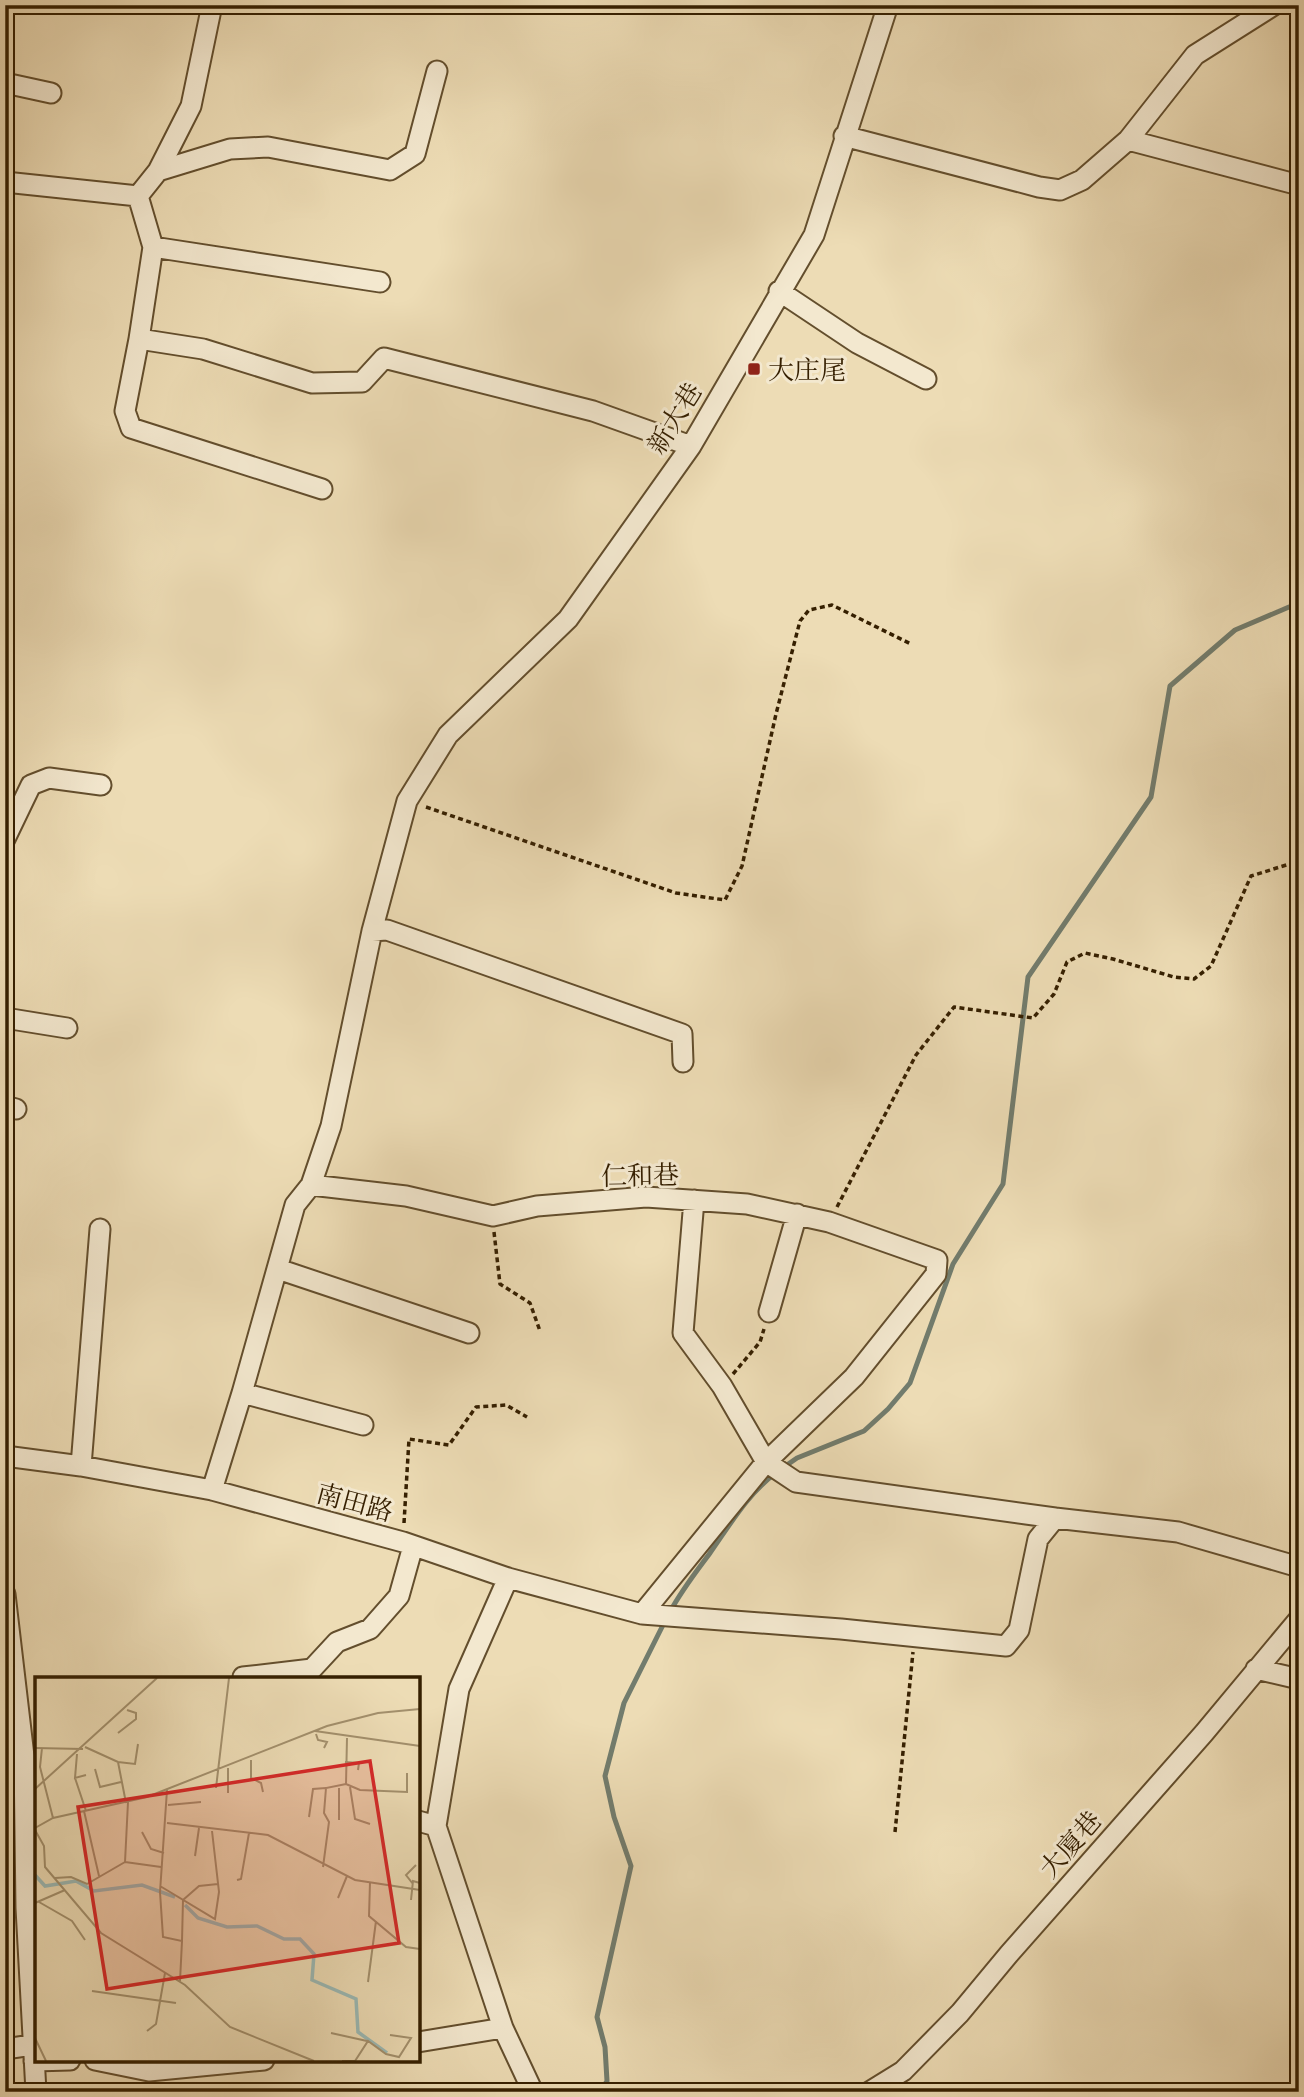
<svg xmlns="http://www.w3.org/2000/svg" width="1304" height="2097" viewBox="0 0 1304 2097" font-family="'Gentium Book Plus','Noto Serif TC',serif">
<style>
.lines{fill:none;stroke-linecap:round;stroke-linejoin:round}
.stream{stroke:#727c6d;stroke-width:5}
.minor-casing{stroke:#634e2d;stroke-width:23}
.path{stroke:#351f00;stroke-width:3.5;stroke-dasharray:5 3.5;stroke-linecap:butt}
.minor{stroke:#f3e8cf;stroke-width:19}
.poi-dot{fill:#8f2418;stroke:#f3e8cf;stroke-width:2.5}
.labels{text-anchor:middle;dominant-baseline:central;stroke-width:6;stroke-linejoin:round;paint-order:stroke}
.poi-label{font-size:26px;fill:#351f00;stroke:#f3e8cf;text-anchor:start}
.street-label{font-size:26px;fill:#351f00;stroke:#f3e8cf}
.inset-river{fill:none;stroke:#9bbab6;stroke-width:3.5}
.inset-road{fill:none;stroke:#a3906d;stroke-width:2}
.view{fill:#d62828;fill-opacity:0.15;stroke:#d62828;stroke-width:3.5}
.inset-edge{fill:none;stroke:#351f00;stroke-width:3.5}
</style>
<rect width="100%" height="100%" fill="#eddcb5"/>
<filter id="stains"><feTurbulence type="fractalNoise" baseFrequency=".00286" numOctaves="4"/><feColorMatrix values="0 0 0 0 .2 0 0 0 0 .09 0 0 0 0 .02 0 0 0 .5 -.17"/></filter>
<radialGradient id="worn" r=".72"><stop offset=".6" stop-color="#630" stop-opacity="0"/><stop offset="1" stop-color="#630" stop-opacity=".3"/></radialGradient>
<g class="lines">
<path class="stream" d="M784,1467L797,1458L864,1431L888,1409L910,1383L953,1264L1003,1184L1028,977L1151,797L1170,686L1235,630L1289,607L1299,606
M670,1612C681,1591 696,1572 710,1553C729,1526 749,1492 776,1473
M600,2092L607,2081L605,2047L597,2017L631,1866L614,1817L605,1776L624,1703L665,1621"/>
<g class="minor-casing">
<path id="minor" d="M5,83L51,93
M844,136L1039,187L1060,190L1082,180L1128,140L1195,55L1274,5
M1128,140L1299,185
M158,171L230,149L268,147L390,170L415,154L437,71
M5,182L138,196L158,171L191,106L212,5
M138,196L153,247L139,339L203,349L312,383L362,382L384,358L593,411L691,446
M153,247L380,282
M779,291L857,343L926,379
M139,339L125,411L131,428L322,489
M5,839L31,785L49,778L101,785
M372,931L387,930L682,1034L683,1062
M5,1018L67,1028
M5,1106L16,1109
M311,1185L406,1196L493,1216L537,1206L646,1197L747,1204L829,1222L937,1260L936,1274L854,1377L766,1462L642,1614
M694,1200L683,1333L722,1386L766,1462L796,1482L1055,1518
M278,1269L469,1333
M769,1312L797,1214
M242,1393L363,1425
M5,1456L81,1466L212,1490L403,1542L508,1578L642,1614L841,1629L1006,1646L1019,1630L1038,1539L1055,1518L1178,1532L1299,1567
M81,1466L100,1229
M212,1490L242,1393L295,1205L311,1185L331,1126L372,931L407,801L448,735L568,619L691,446L814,235L888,5
M5,1594L24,1756L26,1908L36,2092
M1256,1669L1299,1679
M243,1677L312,1669L337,1642L370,1629L399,1596L413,1546
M418,1821L436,1826L503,2028L533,2092
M436,1826L459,1689L508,1578
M418,2042L503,2028
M5,2049L32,2045
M95,2060L149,2071L264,2060
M34,2061L70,2060
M869,2092L903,2071L960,2013L1009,1954L1204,1733L1299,1619"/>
</g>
<path class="path" d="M426,807L676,893L725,900L742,866L776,714L800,621L809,610L832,605L911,644
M837,1207L916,1055L954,1007L1033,1018L1054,994L1067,962L1085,953L1113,959L1174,977L1194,979L1211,966L1251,876L1299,861
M494,1232L500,1284L530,1303L540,1331
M733,1374L760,1342L764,1329
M404,1523L409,1439L449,1445L476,1407L506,1405L527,1417
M895,1832L913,1652"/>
<use href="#minor" class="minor"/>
</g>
<rect class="poi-dot" x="747" y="362" width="14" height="14" rx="3.5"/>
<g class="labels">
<g class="poi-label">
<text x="768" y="369">大庄尾</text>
</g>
<g class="street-label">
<text transform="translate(674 418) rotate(-58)">新大巷</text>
<text transform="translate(640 1175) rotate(-1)">仁和巷</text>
<text transform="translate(355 1502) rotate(15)">南田路</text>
<text transform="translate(1070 1844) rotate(-49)">大廈巷</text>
</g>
</g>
<g transform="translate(35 1677)">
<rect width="385" height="385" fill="#eddcb5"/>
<path class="inset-river" d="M0,198L10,209L41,204L59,214L107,208L140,220M150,228L163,241L192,250L222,249L249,262H265L279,277L277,303L321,322L323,355L352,376"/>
<path class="inset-road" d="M280,54L385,69M83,56L101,42V36L92,33M281,57L283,63L292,65L289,71M312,61L311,107L325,113L372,115V96M50,70L83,85L100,87L103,67M0,71L48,72M7,71L5,90L18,141M42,77L40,101L51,98M216,83V101L226,106L228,115M83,85L91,126M310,85L324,86L323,93M60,92L65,110L86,105M40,101L51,134M315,110L320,142L335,147M181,111L194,1M304,111V143M0,112L122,1M132,113L125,215L128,260L147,264L145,304M193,116V91M133,128L166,125M49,134L64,199M274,140L278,112L291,111M132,146L233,158L320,203L385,213M0,151L18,141L112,120L292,49L343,36L385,32M0,153L9,169L10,190L66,256L150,308L195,350L279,384M107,155L116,172L129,176M160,179L164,151M90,185L126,190M288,190L294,145L289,136L291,111L311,107M20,201L36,200L52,207L90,185L93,125M202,203L206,202L214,156M335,205L334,239L371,270L385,272M378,207L371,198L381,188M125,209L180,242L184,215L177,154M303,221L312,199M376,223L378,204L385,206M4,225L37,244L50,263M0,226L30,213M147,264L148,223L164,209L183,207M333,305L341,244M57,314L141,326M112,354L121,347L130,296M296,356L332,364M0,361L11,384M307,384H320L333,364L351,377L364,380L376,361L355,358"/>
<path class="view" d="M335,84L364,266L72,312L43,130Z"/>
<rect width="385" height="385" class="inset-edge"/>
</g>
<rect width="1304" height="2097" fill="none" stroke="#eddcb5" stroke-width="28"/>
<rect x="7" y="7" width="1290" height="2083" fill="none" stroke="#351f00" stroke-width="3.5"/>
<rect x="14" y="14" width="1276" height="2069" fill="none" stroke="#351f00" stroke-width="2"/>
<rect width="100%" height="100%" filter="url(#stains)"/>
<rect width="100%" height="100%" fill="url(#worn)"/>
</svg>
